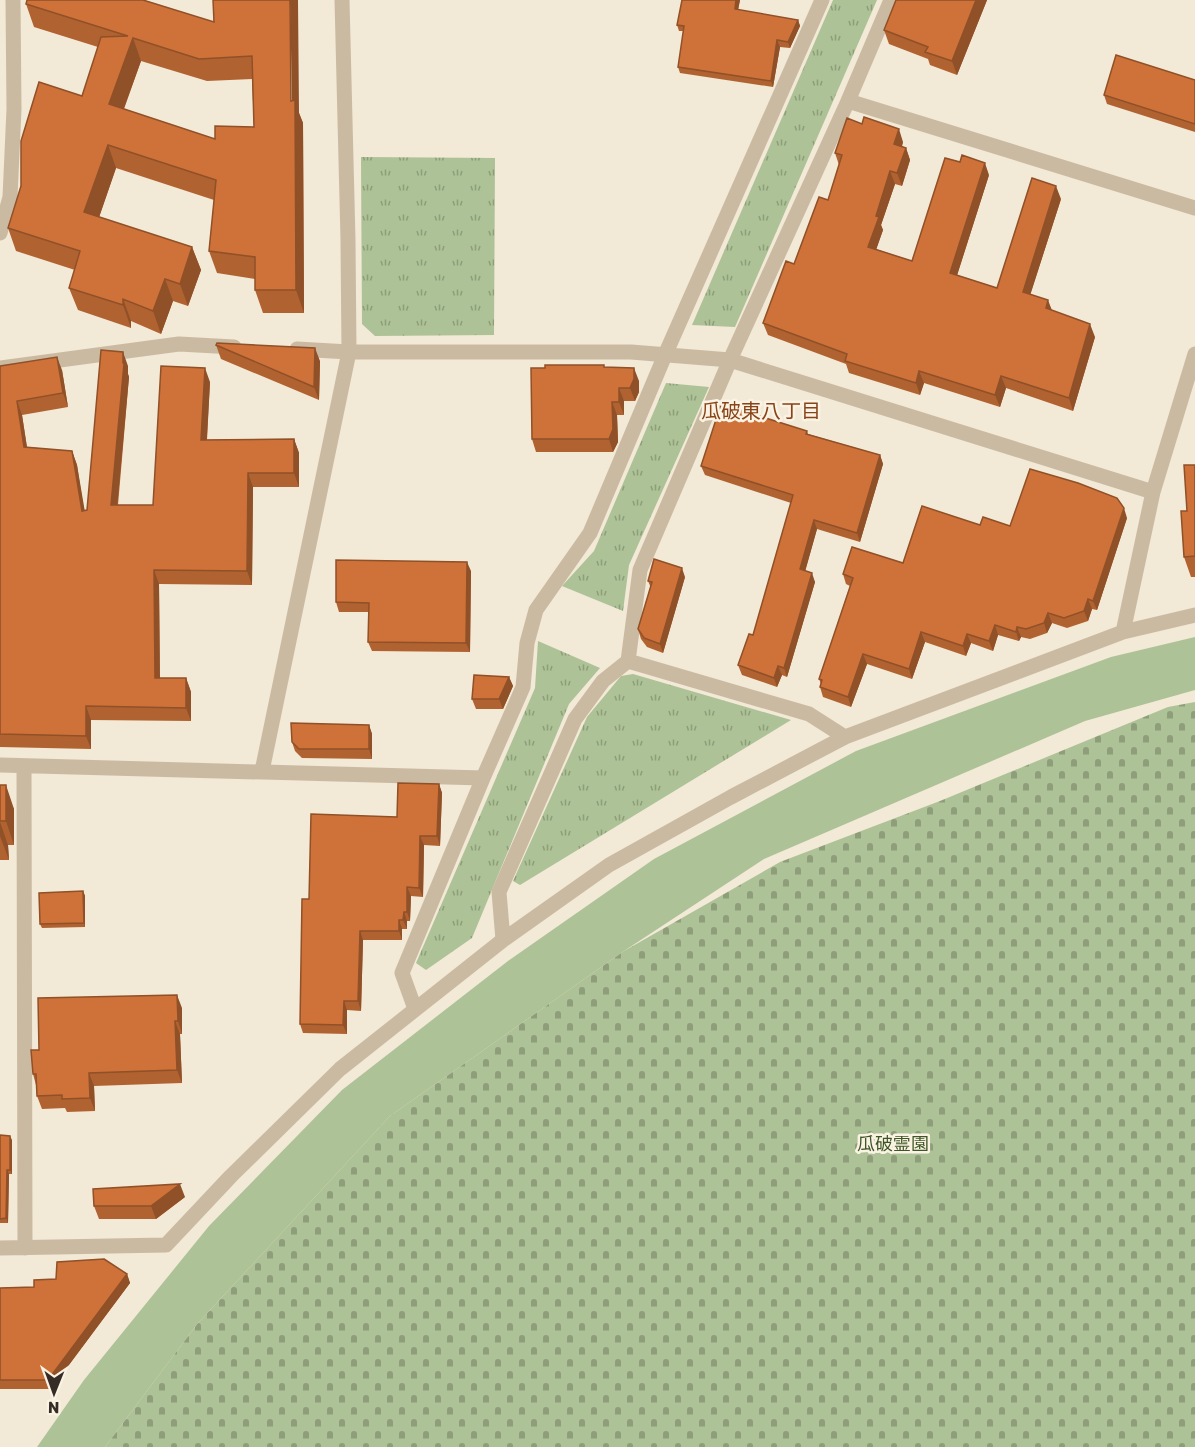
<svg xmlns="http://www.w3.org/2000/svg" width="1195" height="1447" viewBox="0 0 1195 1447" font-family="Rubik,'Noto Sans JP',sans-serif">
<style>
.grass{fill:#adc296}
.cemetery{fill:url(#cemetery-stones)}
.park{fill:url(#park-tufts)}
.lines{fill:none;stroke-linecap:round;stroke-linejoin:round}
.minor{stroke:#cbbaa2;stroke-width:15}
.wall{fill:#b16231;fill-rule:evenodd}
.shaded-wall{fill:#905028}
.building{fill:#ce7239;stroke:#905028;stroke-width:1.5;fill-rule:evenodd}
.labels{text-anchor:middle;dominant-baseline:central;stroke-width:5;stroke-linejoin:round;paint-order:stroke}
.park-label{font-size:18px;fill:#3e5527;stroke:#faf3e3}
.neighbourhood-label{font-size:20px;fill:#894319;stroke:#faf3e3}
</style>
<defs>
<pattern id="cemetery-stones" width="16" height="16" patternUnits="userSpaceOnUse" patternTransform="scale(1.5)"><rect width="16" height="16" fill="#adc296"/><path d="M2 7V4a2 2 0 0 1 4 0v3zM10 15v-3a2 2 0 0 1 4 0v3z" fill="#8e9e7a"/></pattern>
<pattern id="park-tufts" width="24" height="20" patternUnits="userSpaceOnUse" patternTransform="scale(1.5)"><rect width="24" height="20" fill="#adc296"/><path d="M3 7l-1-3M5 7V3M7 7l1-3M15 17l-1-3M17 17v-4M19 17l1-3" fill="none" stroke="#8e9e7a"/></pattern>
</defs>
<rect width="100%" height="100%" fill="#f2e9d6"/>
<path class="grass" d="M1195,637V690L1085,721L764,859L624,951L390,1116L198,1323L105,1447H37L84,1380L209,1226L342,1090L508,961L654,859L856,751L1111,657Z"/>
<path class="cemetery" d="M1195,702V1447H105L198,1323L390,1116L624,951L780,862L940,801L1168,707Z"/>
<path class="park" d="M833,0H877L735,327L692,325Z
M361,157L495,158L494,335L375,336L362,324Z
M666,383L709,387L629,565L623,611L562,586L594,551Z
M538,641L600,668L569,704L472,938L426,970L416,963L535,688Z
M633,674L791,720L520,885L513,881L587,717L621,676Z"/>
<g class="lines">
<path class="minor" d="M848,101L1195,208
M0,233L10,197L14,109L13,0
M297,349L349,352H631L730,360L1153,492
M0,368L179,344L234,347
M1123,632L1153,492L1195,354
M628,661L809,714L845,737
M0,765L483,778
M24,766L25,1248
M262,771L349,352L348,240L342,0
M503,940L499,892L575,719L603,681L628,661L640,570L730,360L848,101L891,0
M415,1009L402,973L483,778L523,687L527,643L536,610L590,533L665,355L822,0
M0,1248L166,1245L231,1176L340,1069L503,940L609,865L731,797L845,737L1123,632L1195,615"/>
</g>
<path class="wall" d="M213,0L299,113L303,123L304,313H263L255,290V279L217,273L209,251L214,200L116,168L99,217L192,247L201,270L188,306L173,301L161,334L131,321V328L78,310L69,288L75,270L16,251L8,228L82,96L98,47L34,27L26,4L214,22ZM141,61L207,81L252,79L254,127L215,139L124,109Z
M682,0H740L738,10L798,20L800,26L790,48L780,47L773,87L680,73L678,67L684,31H679L677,25Z
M896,0H987L957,75L930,65L928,59L889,44L884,30Z
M1195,80V132L1107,104L1104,95Z
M903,142L902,147L906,148L910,160L902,186L895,184L881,225L883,230L876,249L912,261L989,175L957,275L997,288L1061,199L1030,295L1052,311L1095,337L1073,411L1006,388L1000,407L924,383L920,395L849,373L846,364L768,335L763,323L828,200L839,165L835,153Z
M216,345L320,361L319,400L221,359Z
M128,366V374L129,377L118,505H153L210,382L207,440L294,439L299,453V487H253L252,585L159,584L160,678H186L191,692V721L91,720V749L0,747V390L62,370L68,407L22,415L27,447L72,451L77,465L84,511L87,510Z
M605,367L639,381V392L635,401H624V415H617L618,442L613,452H536L532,439Z
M807,431L808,434L880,455L883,464L860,542L817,529L805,571L815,582L787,677L782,675L777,687L742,675L738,665L753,635L791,503L705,475L701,466Z
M1195,465V577H1191L1184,557L1187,511Z
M1127,518L1097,610L1092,609L1088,621L1067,628L1052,623L1047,633L1030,639L1021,637L1019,641L998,635L993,651L971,643L966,656L925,642L912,679L867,664L851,707L823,697L820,687L821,684L819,679L850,586L846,584L843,574L903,563L980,525L1010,526Z
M471,571L470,652L372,651L368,642L369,612H339L336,602Z
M685,577L663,653L647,647L641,639L638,629L651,588L648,581Z
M509,677L513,686L503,709H476L472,699Z
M369,725L372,734V759L302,758L295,751L292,742Z
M439,784L442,793L440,846L424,845L423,897L411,896L410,921H407V929H402V940H363L361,1011L347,1010V1034L303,1033L300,1024L309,899L397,817Z
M0,785L14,809V845H8L9,860H0Z
M83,891L85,896V927L42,928L40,924Z
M182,1008V1034H180L182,1083L94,1086L95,1111L67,1112L65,1108L42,1109L37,1096L36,1085L33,1074L39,1050Z
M0,1135L12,1140V1174H9L8,1223H0Z
M185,1197L156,1219H99L94,1206Z
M127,1274L130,1283L51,1389H0V1288L34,1287L56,1279Z"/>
<path class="shaded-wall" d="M290,0H298L299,113L303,123L304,313L296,290Z
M736,0H740L737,15L735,9Z
M976,0H987L957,75L952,61Z
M798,20L800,26L790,48L788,42Z
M133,38L141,61L117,127L109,104Z
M777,40L780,47L773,87L771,81Z
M899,129L903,142L898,157L894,144Z
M108,145L116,168L93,235L84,212Z
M906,148L910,160L902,186L897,173Z
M985,163L989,175L954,285L950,273Z
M890,171L895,184L881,225L883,230L873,259L868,247L876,216Z
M1056,186L1061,199L1027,305L1023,292Z
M192,247L201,270L188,306L180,284Z
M165,279L173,301L161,334L153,311Z
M123,299L131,321V328L123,305Z
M1048,300L1053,313L1046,308Z
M1090,324L1095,337L1073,411L1069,398Z
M315,348L320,361L319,400L314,387Z
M123,352L128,366V374L129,377L116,519L111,505Z
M57,357L62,370L68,407L63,393Z
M205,368L210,382L206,453L201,440Z
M634,368L639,381V392L635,401L630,388Z
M919,371L924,383L920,395L916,383Z
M1001,376L1006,388L1000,407L995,395Z
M619,388L624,401V415L619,402Z
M17,401L22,415L29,461L24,447Z
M612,402L617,415L618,442L613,452L609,439Z
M294,439L299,453V487L294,473Z
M72,451L77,465L87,524L82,511Z
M880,455L883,464L860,542L857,533Z
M248,473L253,487L252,585L247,571Z
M1124,508L1127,518L1097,610L1093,601Z
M814,520L817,529L803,579L800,569Z
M467,562L471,571L470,652L466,643Z
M682,568L685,577L663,653L660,644Z
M154,570L159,584L160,692L155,678Z
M812,573L815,582L787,677L784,668Z
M1088,599L1092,609L1088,621L1084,611Z
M1048,613L1052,623L1047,633L1044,623Z
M995,625L998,635L993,651L989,641Z
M1017,627L1021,637L1019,641L1016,632Z
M921,632L925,642L912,679L909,669Z
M967,634L971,643L966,656L963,646Z
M863,654L867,664L851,707L848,697Z
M778,666L782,675L777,687L774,678Z
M509,677L513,686L503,709L499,699Z
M186,678L191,692V721L186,708Z
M86,706L91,720V749L86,736Z
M369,725L372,734V759L369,749Z
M439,784L442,793L440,846L437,836Z
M6,785L14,809V845L6,821Z
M0,822L8,845L9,860L0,836Z
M420,836L424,845L423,897L419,888Z
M407,887L411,896L410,921L407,912Z
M83,891L85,896V927L84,923Z
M404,912L407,921V929L403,920Z
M399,920L402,929V940L399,931Z
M360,931L363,940L361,1011L358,1001Z
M177,995L182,1008V1034L178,1021Z
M344,1001L347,1010V1034L343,1025Z
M175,1021L180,1034L182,1083L177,1070Z
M89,1073L94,1086L95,1111L90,1098Z
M10,1136L12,1140V1174L10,1170Z
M7,1170L9,1174L8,1223L6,1218Z
M180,1184L185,1197L156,1219L151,1206Z
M127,1274L130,1283L51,1389L48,1380Z"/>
<path class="building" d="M27,0H143L214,22L213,0H290L291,101L295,100L296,290H255V257L209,251L216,180L108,145L84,212L192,247L180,284L165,279L153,311L123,299V305L69,288L80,251L8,228L21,186V141L39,82L82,96L101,37L128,36L26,4ZM133,38L199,59L252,56L254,127L215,126V139L109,104Z
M682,0H736L735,9L798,20L788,42L777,40L771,81L678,67L684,26L677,25Z
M896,0H976L952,61L925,52L928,47L884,30Z
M1116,55L1195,80V124L1104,95Z
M864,117L899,129L894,144L906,148L897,173L890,171L876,216L879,217L868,247L912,261L945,158L960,162L962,155L985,163L950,273L997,288L1032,178L1056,186L1023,292L1048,300L1046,308L1090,324L1069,398L1001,376L995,395L919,371L916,383L845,361L847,354L763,323L786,261L794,264L819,197L828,200L842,155L835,153L847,118L862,124Z
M217,343L315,348L314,387L216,345Z
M101,350L123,352V363L124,364L111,505H153L161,366L205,368L201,440L294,439V473H248L247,571L154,570L155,678H186V708L86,706V736L0,734V366L57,357L63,393L17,401L24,447L72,451L82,511L87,510Z
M545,365H604V367L634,368V379L630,388H619V402H612L613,429L609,439H532L531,368H545Z
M721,404L807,431L806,434L880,455L857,533L814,520L800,569L812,573L784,668L778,666L774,678L738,665L749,634L753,635L793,495L701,466Z
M1184,465H1195V556L1184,557L1181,511H1187Z
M1030,469L1078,483L1117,498L1124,508L1093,601L1088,599L1084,611L1064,618L1048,613L1044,623L1026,629L1017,627L1016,632L995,625L989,641L967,634L963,646L921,632L909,669L863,654L848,697L820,687L822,680L819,679L853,578L843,574L852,547L903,563L922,506L980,525L983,517L1010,526Z
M654,559L682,568L660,644L644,638L638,629L652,582L648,581Z
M336,560L467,562L466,643L368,642L369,603L336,602Z
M474,675L509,677L499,699H472Z
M291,723L369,725V749H299L292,742Z
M398,783L439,784L437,836H420L419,888L407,887V912H404L403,920H399V931H360L358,1001H344L343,1025L300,1024L302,899H309L311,814L397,817Z
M0,785H6V821H0Z
M83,891L84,923L40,924L39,893Z
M177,995L178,1021H175L177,1070L89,1073L90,1098L62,1099V1095L37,1096L36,1074H33L31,1050H39L38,998Z
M0,1135L10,1136V1170H7L6,1218L0,1219Z
M180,1184L151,1206H94L93,1189Z
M104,1259L127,1274L48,1380H0V1288L34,1287V1280L56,1279L57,1262Z"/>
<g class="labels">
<g class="park-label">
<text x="893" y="1144">瓜破霊園</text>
</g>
<g class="neighbourhood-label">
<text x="761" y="411">瓜破東八丁目</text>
</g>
</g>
<g transform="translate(54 1393) rotate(181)" stroke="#faf3e3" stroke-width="4.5" paint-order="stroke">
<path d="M0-4.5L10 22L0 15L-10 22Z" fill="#352c25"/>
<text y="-9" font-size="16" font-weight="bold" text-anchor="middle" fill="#352c25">N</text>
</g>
</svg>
